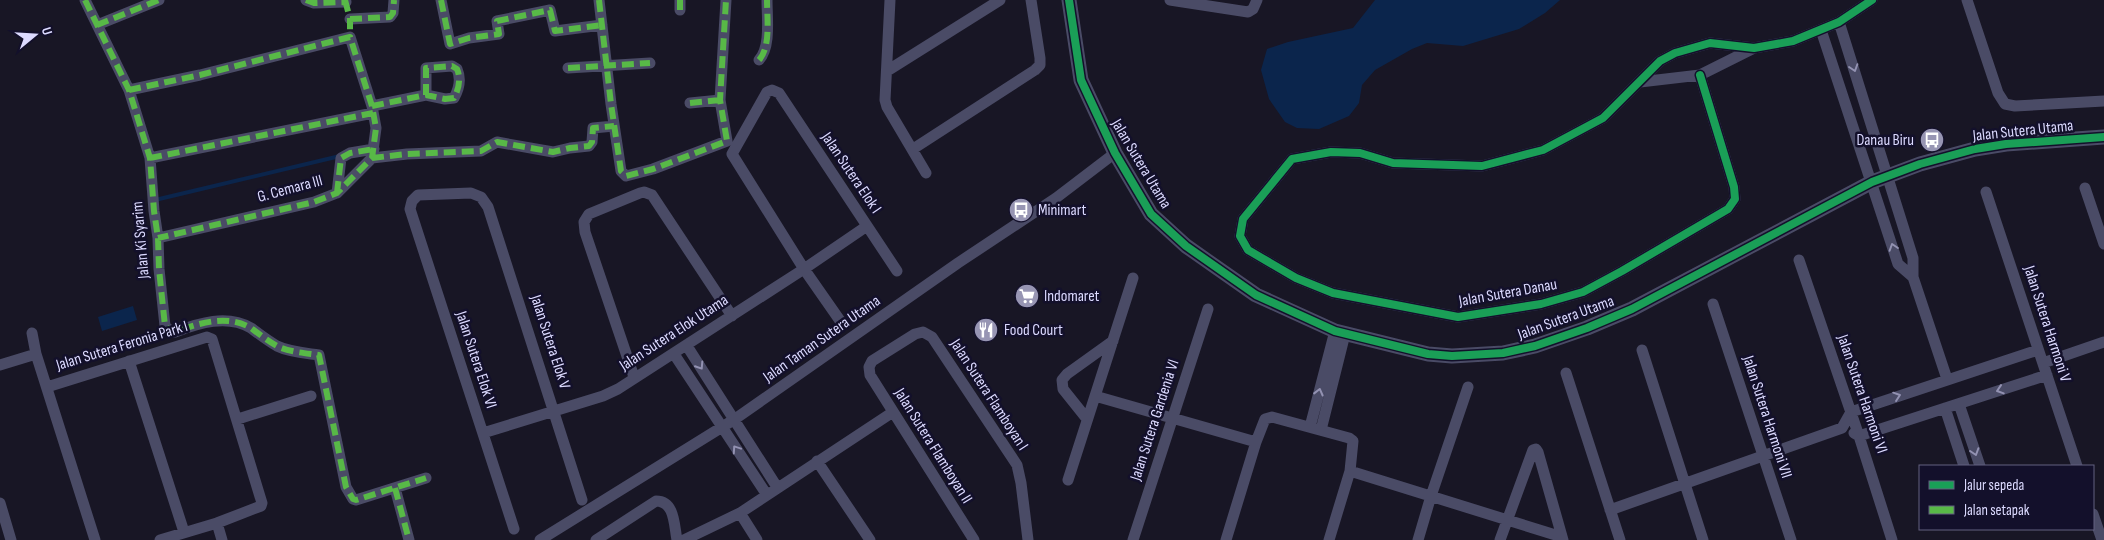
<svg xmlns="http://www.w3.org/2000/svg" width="2104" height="540" viewBox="0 0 2104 540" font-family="'Sofia Sans Condensed',sans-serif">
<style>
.water{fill:#0b254c}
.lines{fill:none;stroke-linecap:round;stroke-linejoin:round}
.stream{stroke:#0b254c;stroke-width:4}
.minor{stroke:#4a4b66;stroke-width:11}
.tertiary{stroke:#4a4b66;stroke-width:15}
.quiet{stroke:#58b947;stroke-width:6;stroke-dasharray:12 6;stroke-linecap:butt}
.cycleway-casing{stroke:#13102b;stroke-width:11}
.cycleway{stroke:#1a9f57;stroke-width:8}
.oneway{stroke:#9392b2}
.labels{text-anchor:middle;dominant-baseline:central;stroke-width:5;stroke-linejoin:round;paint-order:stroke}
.street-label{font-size:16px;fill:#dcdaff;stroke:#13102b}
.poi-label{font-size:16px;fill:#dcdaff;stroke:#13102b;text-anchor:start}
</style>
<rect width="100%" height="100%" fill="#181625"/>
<path class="water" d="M1375,0H1560L1545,13L1519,29L1463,46L1427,43L1412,49L1375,70L1362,85L1359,103L1349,116L1319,129L1297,128L1285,122L1269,99L1261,70L1267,49L1288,42L1353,28Z
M133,306L137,320L102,331L98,317Z"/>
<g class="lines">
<path class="stream" d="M155,200L340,156"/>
<path class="minor" d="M85,0L129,90L150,158L154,211L158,238L159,269L165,326L170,331L175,332C199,323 227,314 251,328C259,334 268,341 277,346C289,352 305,353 319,355L346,487L353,499L356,500L426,478
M306,0L314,3L346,2
M441,0L450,44L469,38L499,34L497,21L550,10L555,31L602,25
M599,0L611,104L621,171L626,176L653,169L727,141L720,100L726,0
M890,0L885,100L887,107L926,173
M1170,0L1248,12L1253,9L1257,0
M1967,0L1998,93L2005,104L2015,106L2104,101
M680,10V0
M350,19L390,17L393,13L394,0
M1839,22L1913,258V277L1947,379
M97,25L159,0
M1821,30L1898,264L1913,277
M759,60C771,47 767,18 767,0
M568,68L650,63
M887,71L1000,0
M1700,75L1734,187L1735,199L1728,209L1622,271L1583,292L1541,304L1458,317L1333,293L1296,278L1248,250L1240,236L1243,219L1292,159L1331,152L1360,153L1393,163L1482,166L1543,150L1603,118L1660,61L1675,53L1710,43L1754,48L1793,41L1839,22L1872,0
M1640,82L1700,75L1754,48
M129,90L200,75L350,37L372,106L376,128L372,158L337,193L314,202L158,238
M690,103L720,100
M372,106L426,95V68L452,66L457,69C461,78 459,89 454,98L445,99L426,95
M913,149L1035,70L1040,65V58L1031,0
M150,158L373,113
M372,158L407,154L481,151L497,142L553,152L570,148L589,146L592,142L593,128L614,126
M2085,188L2104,244
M1986,192L2077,466
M337,193L341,158L350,153L374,149
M1799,260L1859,436L1892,540
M1713,304L1791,540
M841,322L804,269L732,154L767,92L772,90L779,93L897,271
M32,333L36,354L95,540
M687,346L777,487
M1642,350L1703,540
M674,354L767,495
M129,361L184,532
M2043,363L2104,342
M0,365L36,354
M1566,373L1620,540
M634,377L585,232L584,222L589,214L640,193L644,192L652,195L732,316
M47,387L207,337L212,339L262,503L261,506L217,523L160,540
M1095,396L1256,442
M1959,404L1980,466
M1945,408L1964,466
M238,419L311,396
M1087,419L1063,389L1062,380L1067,374L1113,341
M1310,427L1335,331
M1321,430L1345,334
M483,433L603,396L618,389L804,269L867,226
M1854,433L1859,436L2047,375
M817,461L870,540
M1350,471L1562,537
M1068,480L1133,278
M395,488L409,540
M0,503L11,540
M1610,510L1842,428L1851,412L2038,350
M740,513L757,540
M2093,514L2102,540
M217,523L222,540
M514,529L410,209L412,201L418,195L471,193L481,197L488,207L582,500
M540,540L735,419L958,263L1056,198L1115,153
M596,540L656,501C675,501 674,525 677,540
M684,540L740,513L893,412
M974,540L870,375L869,367L872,361L915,334L923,332L932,337L1017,465L1021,483L1028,540
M1133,540L1208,309
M1226,540L1256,442L1265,419L1272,417L1349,438L1353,441L1350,471L1329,540
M1418,540L1431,496L1468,387
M1500,540L1533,450L1536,449L1538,452L1563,540"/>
<path class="tertiary" d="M1069,0L1081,80L1115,153L1151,214L1186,246L1256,295L1335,331L1428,354L1452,356L1503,353L1535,346L1587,328L1632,309L1872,182L1920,164L1975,149L2006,144L2104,137"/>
<path class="quiet" d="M85,0L129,90L150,158L154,211L158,238L159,269L165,326L170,331L175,332C199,323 227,314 251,328C259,334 268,341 277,346C289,352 305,353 319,355L346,487L353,499L356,500L426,478
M306,0L314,3L346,2
M345,0L350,19V37
M441,0L450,44L469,38L499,34L497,21L550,10L555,31L602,25
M599,0L611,104L621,171L626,176L653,169L727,141L720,100L726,0
M680,10V0
M350,19L390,17L393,13L394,0
M97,25L159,0
M759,60C771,47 767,18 767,0
M568,68L650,63
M129,90L200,75L350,37L372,106L376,128L372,158L337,193L314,202L158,238
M690,103L720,100
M372,106L426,95V68L452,66L457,69C461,78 459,89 454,98L445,99L426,95
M150,158L373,113
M372,158L407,154L481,151L497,142L553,152L570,148L589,146L592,142L593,128L614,126
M337,193L341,158L350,153L374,149
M395,488L409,540"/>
<g class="cycleway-casing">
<path id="cycleway" d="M1069,0L1081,80L1115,153L1151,214L1186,246L1256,295L1335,331L1428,354L1452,356L1503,353L1535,346L1587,328L1632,309L1872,182L1920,164L1975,149L2006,144L2104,137
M1700,75L1734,187L1735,199L1728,209L1622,271L1583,292L1541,304L1458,317L1333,293L1296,278L1248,250L1240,236L1243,219L1292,159L1331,152L1360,153L1393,163L1482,166L1543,150L1603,118L1660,61L1675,53L1710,43L1754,48L1793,41L1839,22L1872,0"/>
</g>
<use href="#cycleway" class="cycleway"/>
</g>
<defs><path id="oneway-chevron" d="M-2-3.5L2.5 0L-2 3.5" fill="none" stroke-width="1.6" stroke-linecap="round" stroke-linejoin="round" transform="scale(1.25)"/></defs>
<g class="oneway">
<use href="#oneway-chevron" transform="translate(1854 68) rotate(72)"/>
<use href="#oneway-chevron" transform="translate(1893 247) rotate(-108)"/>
<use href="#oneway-chevron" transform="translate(700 366) rotate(57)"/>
<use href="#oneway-chevron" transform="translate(2000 390) rotate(162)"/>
<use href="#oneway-chevron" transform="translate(1319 392) rotate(-76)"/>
<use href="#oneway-chevron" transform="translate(1897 396) rotate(-19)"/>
<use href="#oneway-chevron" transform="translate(736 449) rotate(-124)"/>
<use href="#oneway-chevron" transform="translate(1975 452) rotate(72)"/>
</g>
<defs>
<g id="bus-disc" transform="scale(1.25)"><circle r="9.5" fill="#9795b3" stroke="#13102b"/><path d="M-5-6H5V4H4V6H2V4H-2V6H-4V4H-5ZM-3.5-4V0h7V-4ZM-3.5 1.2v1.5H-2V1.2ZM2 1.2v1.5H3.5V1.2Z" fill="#fff"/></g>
<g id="supermarket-disc" transform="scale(1.25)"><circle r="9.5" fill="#9795b3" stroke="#13102b"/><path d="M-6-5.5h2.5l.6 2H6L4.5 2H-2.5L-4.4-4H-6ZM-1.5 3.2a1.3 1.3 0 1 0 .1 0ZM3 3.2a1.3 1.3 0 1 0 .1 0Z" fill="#fff"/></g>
<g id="restaurant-disc" transform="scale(1.25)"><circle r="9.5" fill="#9795b3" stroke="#13102b"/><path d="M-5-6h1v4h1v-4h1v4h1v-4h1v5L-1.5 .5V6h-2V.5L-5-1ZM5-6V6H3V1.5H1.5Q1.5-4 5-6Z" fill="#fff"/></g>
</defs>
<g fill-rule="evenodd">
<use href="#bus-disc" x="1932" y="140"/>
<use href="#bus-disc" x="1021" y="210"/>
<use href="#supermarket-disc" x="1027" y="296"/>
<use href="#restaurant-disc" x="986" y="330"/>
</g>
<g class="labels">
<g class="street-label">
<text transform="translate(2023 131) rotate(-6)">Jalan Sutera Utama</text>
<text transform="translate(1141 164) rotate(59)">Jalan Sutera Utama</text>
<text transform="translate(851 173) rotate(56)">Jalan Sutera Elok I</text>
<text transform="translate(290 189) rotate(-15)">G. Cemara III</text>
<text transform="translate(141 240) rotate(-95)">Jalan Ki Syarim</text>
<text transform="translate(1508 293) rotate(-10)">Jalan Sutera Danau</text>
<text transform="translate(1566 318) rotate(-20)">Jalan Sutera Utama</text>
<text transform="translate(2047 324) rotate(72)">Jalan Sutera Harmoni V</text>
<text transform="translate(674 333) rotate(-33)">Jalan Sutera Elok Utama</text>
<text transform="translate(822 339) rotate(-35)">Jalan Taman Sutera Utama</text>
<text transform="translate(550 342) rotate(72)">Jalan Sutera Elok V</text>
<text transform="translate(122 346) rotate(-17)">Jalan Sutera Feronia Park I</text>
<text transform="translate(476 360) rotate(72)">Jalan Sutera Elok VI</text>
<text transform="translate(1862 394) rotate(71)">Jalan Sutera Harmoni VI</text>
<text transform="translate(989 395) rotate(57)">Jalan Sutera Flamboyan I</text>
<text transform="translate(1767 417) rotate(72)">Jalan Sutera Harmoni VII</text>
<text transform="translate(1155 420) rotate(-72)">Jalan Sutera Gardenia VI</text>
<text transform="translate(933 446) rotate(58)">Jalan Sutera Flamboyan II</text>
</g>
<g class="poi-label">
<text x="1914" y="140" text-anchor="end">Danau Biru</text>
<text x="1038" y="210">Minimart</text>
<text x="1044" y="296">Indomaret</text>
<text x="1004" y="330">Food Court</text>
</g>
</g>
<rect x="1919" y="465" width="175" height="65" fill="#13102b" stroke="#636180"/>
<rect x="1929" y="481" width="25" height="8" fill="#1a9f57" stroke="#636180"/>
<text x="1964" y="490" font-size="15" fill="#dcdaff">Jalur sepeda</text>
<rect x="1929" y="506" width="25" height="8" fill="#58b947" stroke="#636180"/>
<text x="1964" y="515" font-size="15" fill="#dcdaff">Jalan setapak</text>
<g transform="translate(35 35) rotate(72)" stroke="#13102b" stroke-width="4" paint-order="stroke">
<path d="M0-4L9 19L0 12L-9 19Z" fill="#dcdaff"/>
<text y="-8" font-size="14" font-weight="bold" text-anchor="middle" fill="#dcdaff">U</text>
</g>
</svg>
